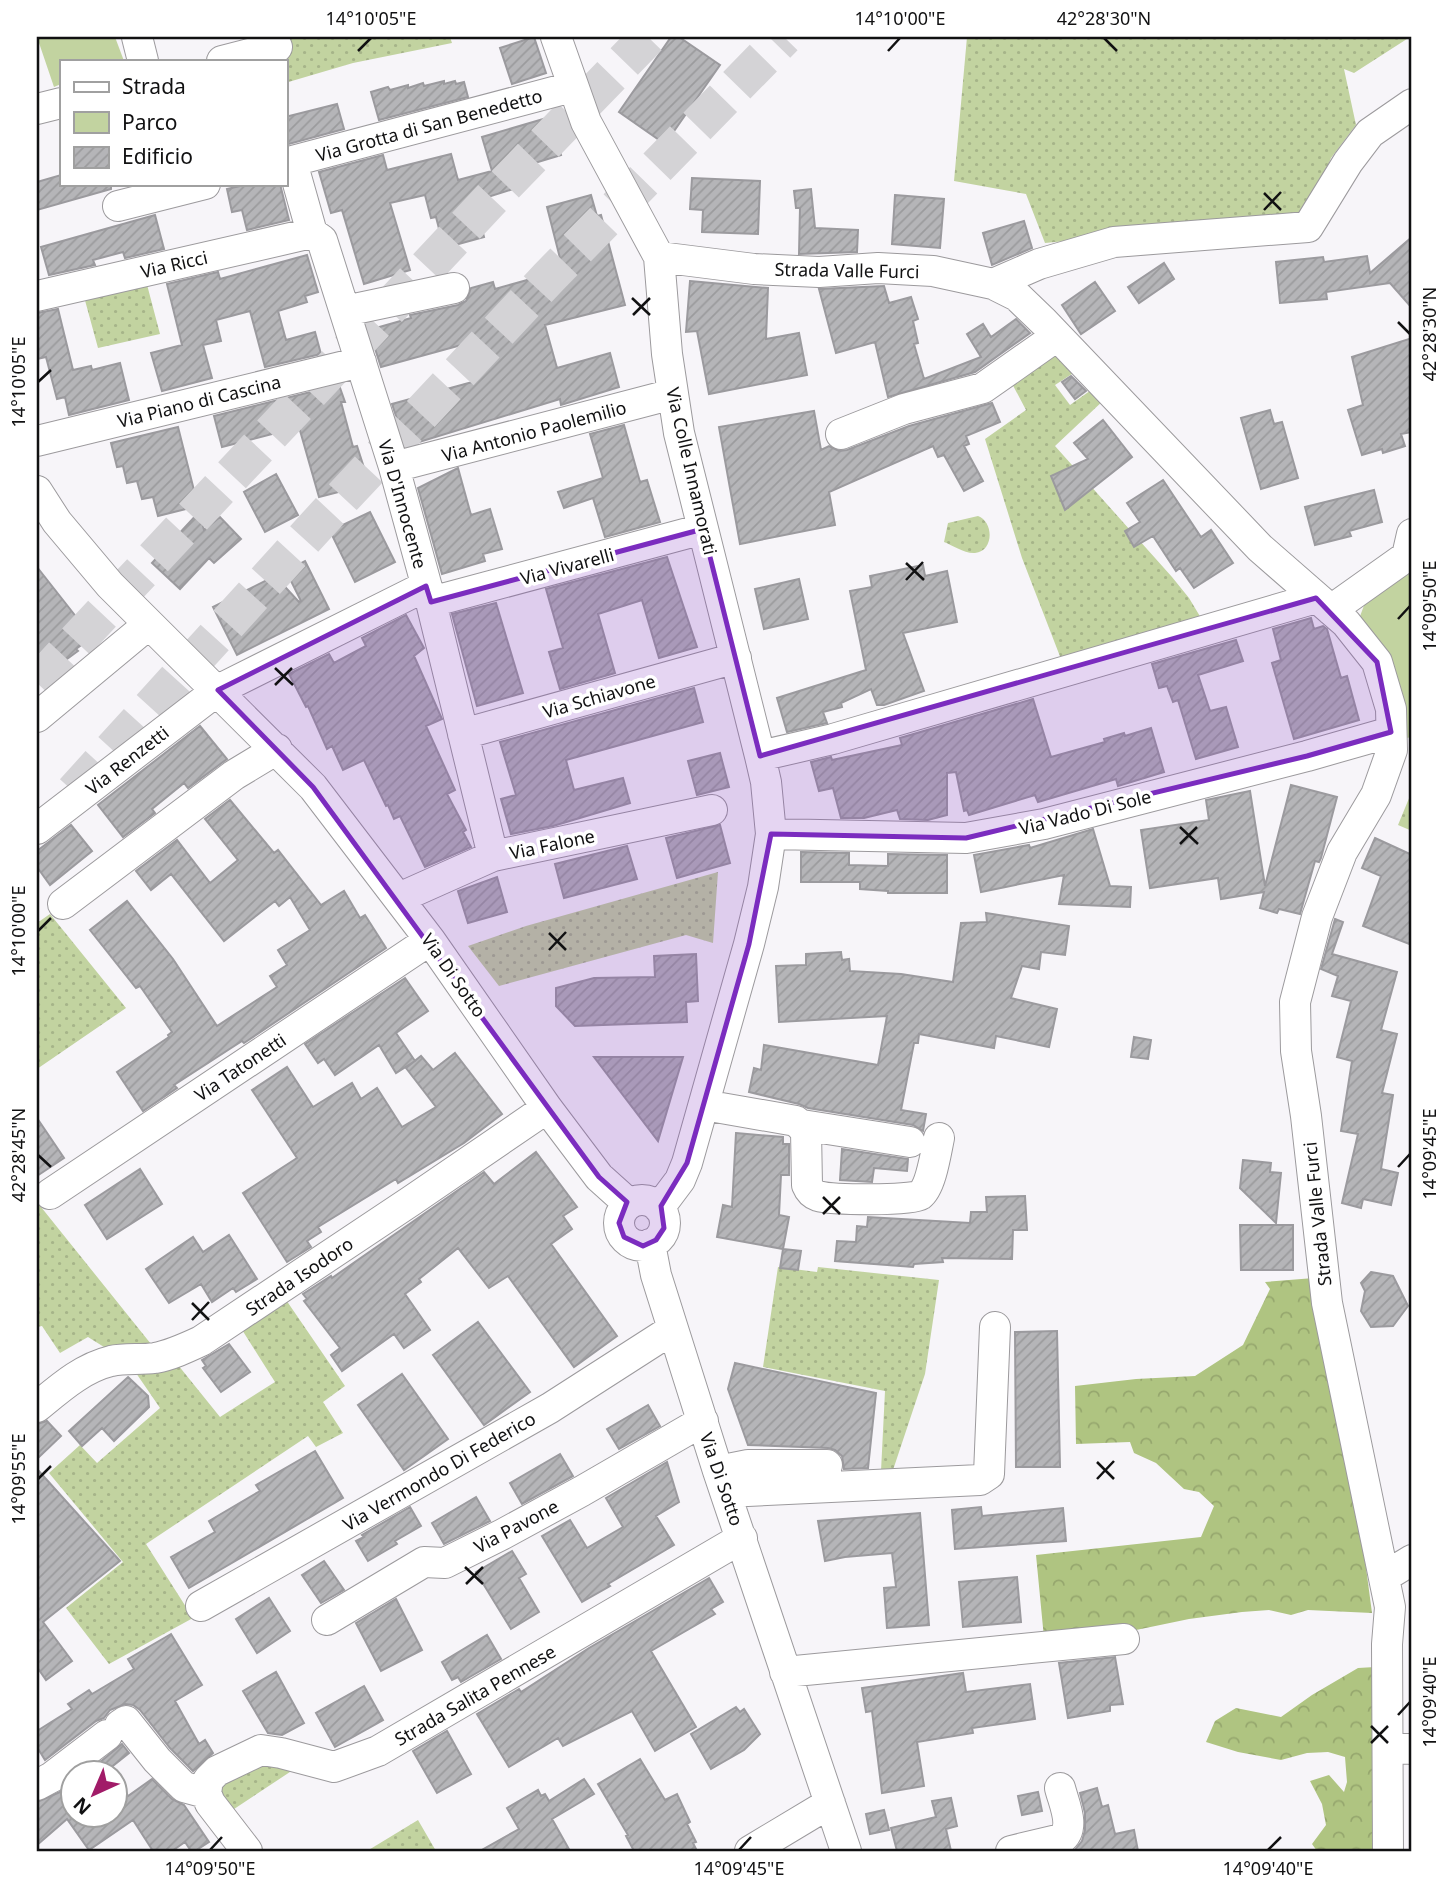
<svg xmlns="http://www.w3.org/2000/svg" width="1449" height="1888" viewBox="0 0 1449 1888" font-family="'Noto Sans',sans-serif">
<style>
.grass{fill:url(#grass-dots)}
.forest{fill:url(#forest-crowns)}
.park{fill:#c2d3a0}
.building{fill:url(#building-hatch);stroke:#9b9a9e;stroke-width:2}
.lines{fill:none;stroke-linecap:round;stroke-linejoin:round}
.highway-tunnel{stroke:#d4d3d6;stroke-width:38;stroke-dasharray:38 19;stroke-linecap:butt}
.minor-casing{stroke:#9c9a9d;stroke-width:32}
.minor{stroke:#fff;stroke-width:30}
.marked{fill:#7b2cbf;fill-opacity:0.2;stroke:#7b2cbf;stroke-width:5;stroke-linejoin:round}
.ticks{fill:none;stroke:#111112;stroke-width:2.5}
.labels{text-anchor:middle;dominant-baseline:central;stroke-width:7;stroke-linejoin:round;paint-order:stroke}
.street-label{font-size:18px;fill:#111112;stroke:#fff}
.neatline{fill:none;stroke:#111112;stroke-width:2.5}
.ticks-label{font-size:18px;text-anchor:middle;fill:#111112}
</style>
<defs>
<pattern id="grass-dots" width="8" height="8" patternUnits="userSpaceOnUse" patternTransform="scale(1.75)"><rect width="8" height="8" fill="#c2d3a0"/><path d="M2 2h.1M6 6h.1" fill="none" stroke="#a6b489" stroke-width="1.8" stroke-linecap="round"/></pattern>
<pattern id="forest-crowns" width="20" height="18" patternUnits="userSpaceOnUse" patternTransform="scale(1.75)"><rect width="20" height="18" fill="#afc481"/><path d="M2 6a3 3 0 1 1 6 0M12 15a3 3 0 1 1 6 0" fill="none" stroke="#96a76e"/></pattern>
<pattern id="building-hatch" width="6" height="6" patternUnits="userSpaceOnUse" patternTransform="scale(1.75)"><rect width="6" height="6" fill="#b5b5b8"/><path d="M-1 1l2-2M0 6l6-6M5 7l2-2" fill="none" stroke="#9b9b9d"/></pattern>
</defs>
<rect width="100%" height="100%" fill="#f7f5f9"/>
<path class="grass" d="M275,37H450L452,43L353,63L285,83V61H279Z
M967,37H1410L1354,73L1344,69L1356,125L1331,158L1322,182L1303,218L1045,243L1026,194L954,181Z
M145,277L160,334L98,348L83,293Z
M1054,344L1078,370L1055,385L1070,405L1094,388L1105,399L1055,446L1172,577L1189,598L1201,618L1061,659L1022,558L985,439L1026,410L1008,376Z
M978,516C994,522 994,551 975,553C965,554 952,545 944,542L948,523Z
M1412,791V831L1398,825Z
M718,872L713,943L686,935L499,986L468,946L526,926Z
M50,914L126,1008L37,1069V923Z
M37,1202L155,1349L104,1347L88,1337L60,1353L42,1326L37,1327Z
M778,1267L817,1272L818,1267L939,1280L925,1374L893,1470L881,1471L885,1391L763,1367Z
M282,1294L345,1386L323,1402L343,1433L316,1447L308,1436L146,1544L193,1618L109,1664L66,1608L123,1562L49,1473L80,1445L97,1463L160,1408L136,1373L174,1360L220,1417L275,1382L239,1325Z
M254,1759L299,1766L225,1815L215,1781Z
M418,1820L436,1851H367Z"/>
<path class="forest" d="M1314,1278L1363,1545L1372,1613L1308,1610L1291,1615L1269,1610L1242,1612L1189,1619L1136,1630L1044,1638L1036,1555L1201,1537L1214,1506L1199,1492L1184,1489L1156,1463L1134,1453L1130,1442L1076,1444L1075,1386L1136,1379L1195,1376L1243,1345L1270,1289L1265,1282Z
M1375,1667L1372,1771L1375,1851H1317L1312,1844L1326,1825L1322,1804L1310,1781L1329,1775L1344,1792L1347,1782L1345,1757L1328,1752L1307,1753L1281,1760L1238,1752L1206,1742L1215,1721L1236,1708L1281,1717L1312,1695L1358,1668Z"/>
<path class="park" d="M37,37H115L124,61H61V84L54,87Z
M1412,570V737L1401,739L1359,619L1366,600Z"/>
<path class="building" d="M534,37L546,73L512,84L500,48Z
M671,37H679L720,65L665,144L619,112Z
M444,81V84L455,81L456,84L464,82L468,97L379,120L371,92L388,87L390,90L408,85V88L423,83L424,86Z
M337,104L344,129L285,145V117Z
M550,117L561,155L508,171L513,189L475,201L484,237L444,248L436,217L431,218L425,195L390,203L410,270L364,284L342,210L331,213L319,172L383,155L387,170L451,154L458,180L492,171L482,137Z
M61,175V184H111V189L37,210V182Z
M692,178L760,181L758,234L702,232L703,210L690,209Z
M249,184H280L289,220L247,230L242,210L232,212L227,189Z
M811,189L815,228L858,230L857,252L799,254L800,208H796L794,191Z
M591,195L597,216L601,215L625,305L545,325L557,368L610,353L619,387L561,405L560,399L406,446L392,404L476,381L465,344L381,367L369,330L411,318L410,315L458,305L466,301L471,288L493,282L495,289L563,270L547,207Z
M895,195L944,199L940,248L892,244Z
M155,215L164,249L125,258L123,252L93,260L95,265L49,275L41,247Z
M1024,221L1032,248L992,265L983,233Z
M1412,237V308L1390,283L1326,292L1327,299L1280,303L1276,262L1323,257L1324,262L1367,256L1370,273Z
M307,255L318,292L305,296L307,302L278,311L286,340L315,332L321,354L265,367L250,311L216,320L221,341L203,345L212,378L162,391L151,353L182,345L167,284L218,272L220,279Z
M1164,263L1174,279L1139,303L1128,287Z
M690,281L768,288L766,339L799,333L807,375L709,394L697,331L686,332Z
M1095,282L1115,311L1081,334L1062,305Z
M884,286L889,303L911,297L918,319L913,321L918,343L914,344L924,379L981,357L967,334L983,324L991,337L1016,319L1030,333L975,372L888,397L875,342L836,353L819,289Z
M58,309L73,370L91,366L92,370L120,363L129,400L69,415L65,397L57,399L46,357L37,359V313Z
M1412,338V432L1401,434L1405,446L1383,453L1382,449L1362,455L1348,410L1363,405L1352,357Z
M1071,376L1086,391L1075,399L1062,382Z
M339,385L345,402H341L353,447L357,446L367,477L348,482L350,489L319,497L299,427L222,447L214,416Z
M992,403L1000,422L966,436L969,444L964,446L983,481L964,491L944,455L938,457L933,446L829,492L835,525L740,544L719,427L814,411L821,450L829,446L839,451L847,450L909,426Z
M1270,410L1274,424L1282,422L1298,478L1261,489L1241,418Z
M1103,420L1132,457L1065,510L1051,476L1088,459L1074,443Z
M624,425L640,482L647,480L660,522L605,537L593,498L564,508L558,492L603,478L590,434Z
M178,427L198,506L158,516L153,497L142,499L137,481L127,483L123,466L117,467L111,443Z
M458,468L471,515L490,509L502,549L483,554L485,561L442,574L418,488Z
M276,474L298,515L265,532L244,492Z
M1163,480L1201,537L1211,530L1233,563L1194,588L1180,568L1176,571L1153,536L1134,547L1125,531L1140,522L1127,503Z
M1374,490L1382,522L1349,531L1351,536L1315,545L1305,507Z
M199,512L204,530L220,517L241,539L214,563L209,558L180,589L152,563Z
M370,512L395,562L355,582L330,531Z
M667,557L697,647L659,658L642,600L598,614L615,673L560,689L549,652L563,648L546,589Z
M305,561L329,609L237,655L213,607L275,576L299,602L301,601L286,571Z
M923,565L925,576L947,571L957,622L903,633L924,691L884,705H877L871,689L841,703L842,707L823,712L827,723L787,732L777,698L866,670L850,591L872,587L870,576Z
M37,567L92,637L76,649L78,651L37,681Z
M799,579L808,619L764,629L755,589Z
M496,603L523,693L477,706L452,614Z
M406,615L424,648L414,656L442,719L426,726L455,790L447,794L466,830L463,832L471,847L425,867L400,816L394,819L388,805L386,806L364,760L343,770L332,746L327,749L308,706L306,707L289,674L329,654L334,663L366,646L362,638Z
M1311,618L1314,629L1323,626L1327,629L1341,678L1347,676L1359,720L1294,739L1272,663L1281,660L1273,629Z
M1236,640L1243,661L1198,675L1210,711L1226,707L1238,747L1196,759L1178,700L1173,702L1167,686L1159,688L1152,664Z
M694,688L703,722L566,760L574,790L623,778L630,803L553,826L511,834L501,799L516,795L500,742Z
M1033,699L1051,757L1105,742L1104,739L1124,733L1125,736L1151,728L1164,772L1118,786L1116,779L1038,802L1035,795L969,815L967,810L964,811L956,772L947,773V815L928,820L900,819L897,810L864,818H841L833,788L819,791L811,762L831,757L832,760L902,745L900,738Z
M200,726L227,759L188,788L184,783L152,809L155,813L123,837L98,805Z
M720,753L729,787L697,795L688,761Z
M1291,785L1337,797L1321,858L1319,862L1315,861L1300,914L1279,909L1277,913L1260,908L1264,892L1221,899L1218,878L1150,888L1141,830L1209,820L1206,800L1250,791L1265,886Z
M230,800L274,853L278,850L321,905L344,891L360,918L365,915L386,948L244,1043L242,1041L174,1085L177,1088L143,1111L117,1072L169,1037L168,1035L172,1032L140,986L136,988L90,930L127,901L173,959L217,1026L277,987L270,976L287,965L278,950L310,930L290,897L279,906L275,901L224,941L171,874L151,890L136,871L177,840L210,883L238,860L205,819Z
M71,825L92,851L50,885L37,867V851Z
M720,825L730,863L677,878L666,838Z
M1093,829L1110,886L1131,887L1130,907L1059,904L1064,875L981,892L974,855L1029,845L1030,848Z
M1375,838L1412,855V945L1363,926L1381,876L1362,868Z
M627,846L637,879L564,898L555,864Z
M801,852L849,853V865L888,866V854L947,855V893H888V891L860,889V882H801Z
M497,877L507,912L468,923L458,891Z
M986,913L1069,926L1065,955L1041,952L1039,969L1022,966L1011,998L1057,1009L1049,1047L996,1036L994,1048L919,1034L918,1043H914L901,1110L926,1114L923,1131L913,1125L808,1108L799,1104L749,1092L754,1068L761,1070L764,1045L878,1065L887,1016L779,1022L776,966L806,965V954L841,952L842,960L849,959L850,971L901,974L953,982L961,923L987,922Z
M1335,919L1343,922L1332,954L1397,972L1381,1030L1397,1034L1382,1093L1393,1095L1381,1169L1398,1173L1391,1205L1363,1199L1361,1208L1342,1203L1358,1134L1341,1131L1352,1061L1337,1057L1351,1001L1332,996L1338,976L1321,969Z
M696,954L698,1001L686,1002L687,1022L575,1026L556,1006V988L594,978L655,977L654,956Z
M405,978L428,1011L396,1033L415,1061L396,1073L379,1045L335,1075L324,1059L318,1063L305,1044Z
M1134,1037L1151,1040L1148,1059L1131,1057Z
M455,1053L502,1114L464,1143L398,1183L396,1179L318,1227L321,1232L307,1241L311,1247L287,1262L243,1193L297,1158L252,1090L287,1067L313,1107L352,1083L361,1099L377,1088L402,1127L436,1107L406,1068L421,1056L433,1070Z
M594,1057H683L658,1141Z
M37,1118L64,1158L37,1176Z
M736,1133L783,1137V1144H789V1175H781L779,1215L789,1217L783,1249L717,1237L723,1205L732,1207Z
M842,1149L908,1159L907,1171L874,1168L872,1182L840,1180Z
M536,1152L577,1207L563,1216L572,1229L551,1244L617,1336L574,1367L508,1276L489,1288L458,1248L419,1279L421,1282L405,1294L430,1330L404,1348L394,1334L342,1371L331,1355L340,1348L304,1301L307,1299L303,1294L331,1276L332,1278L484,1172L494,1184Z
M1243,1160L1271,1163L1270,1172L1281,1173L1276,1223L1240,1188Z
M140,1169L162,1204L107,1239L85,1205Z
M1025,1196L1027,1230H1013L1012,1259L942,1258L943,1262L914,1264L913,1267L835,1261L837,1241L856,1242L857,1226L867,1227L868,1217L970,1223L971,1212H987L986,1197Z
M1240,1225H1293V1270H1241Z
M229,1235L257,1279L236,1292L233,1288L212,1302L201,1284L169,1303L146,1269L193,1237L203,1252Z
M783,1249L801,1251L798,1270L780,1268Z
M1371,1272L1393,1276L1408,1306L1393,1326L1371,1327L1361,1311L1365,1291L1361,1283Z
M478,1322L530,1392L484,1425L433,1355Z
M1057,1331L1060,1467H1016L1015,1332Z
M229,1344L250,1372L221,1392L203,1368L206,1366L202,1360Z
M735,1363L876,1393L868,1468L844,1469L842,1456L835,1450L828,1448L748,1445L728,1389Z
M402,1374L448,1439L404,1470L358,1405Z
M128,1377L148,1396L149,1407L114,1441L102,1428L82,1446L69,1431Z
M648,1405L660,1426L619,1449L607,1429Z
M47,1421L61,1436L37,1459V1424Z
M315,1451L343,1498L189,1588L171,1557L215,1532L209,1521L260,1491L256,1485Z
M560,1454L573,1476L522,1504L510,1483Z
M667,1462L679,1502L656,1516L674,1545L608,1584L610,1586L582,1602L542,1536L570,1520L587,1548L623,1527L606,1498Z
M37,1469L120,1561L43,1622L72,1661L46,1680L37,1667Z
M476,1497L490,1521L444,1544L432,1523Z
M410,1507L421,1526L395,1541L397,1544L368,1561L356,1541L364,1537L362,1535Z
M981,1507L982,1516L1063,1508L1066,1541L955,1549L952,1510Z
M920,1513L929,1625L887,1628L884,1588L896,1587L892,1553L845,1557L825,1561L818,1521Z
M512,1551L526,1574L519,1578L539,1612L511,1629L476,1572Z
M324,1561L344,1590L321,1603L302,1575Z
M1017,1577L1021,1622L963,1627L959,1582Z
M709,1578L723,1602L711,1609L715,1614L651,1651L696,1727L655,1751L632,1711L563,1746L558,1738L509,1767L477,1714L519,1689L521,1692L589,1648Z
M269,1598L290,1631L257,1653L236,1619Z
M396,1599L422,1650L381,1671L356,1623Z
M171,1634L202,1685L175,1701L199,1744L205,1740L213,1753L193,1771L170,1748L140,1710L133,1705L125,1704L110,1710L104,1718L96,1721L45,1760L37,1747V1731L72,1709L68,1704L89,1690L92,1694L134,1669L128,1659Z
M487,1635L501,1659L461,1682L458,1677L452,1680L442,1662Z
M1115,1657L1123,1704L1110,1705V1711L1068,1718L1059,1663Z
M276,1672L304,1723L282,1735L268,1733L243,1691Z
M963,1673L966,1692L1030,1684L1035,1719L972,1728L973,1733L917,1742L924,1786L882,1793L872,1711L866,1712L862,1688Z
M364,1686L383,1720L335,1747L316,1713Z
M736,1707L740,1712L744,1709L760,1734L744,1750L711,1769L691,1734Z
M447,1731L471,1774L437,1793L413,1751Z
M122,1744L129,1753L104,1773H87Z
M640,1759L665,1800L677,1794L690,1822L687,1824L696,1842L693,1843L697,1851H634L626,1836L628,1835L598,1784Z
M152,1779L172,1799L184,1805L209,1842L195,1851H191L185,1842L172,1851H153L133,1820L89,1850L67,1819L37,1845V1802L60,1792L74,1783L73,1815H116V1780L128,1796Z
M584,1779L594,1794L552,1819L570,1851H480L519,1829L507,1808L538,1790L541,1796L545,1794L549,1801Z
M1097,1788L1102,1807L1108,1805L1115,1834L1134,1830L1138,1851H1074L1082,1841L1085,1830V1813L1080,1793Z
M1038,1792L1042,1811L1022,1815L1018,1796Z
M951,1798L957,1826L946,1829L951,1851H897L891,1828L936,1817L932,1801Z
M884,1810L889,1830L870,1834L866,1814Z"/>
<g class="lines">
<path class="highway-tunnel" d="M37,683L493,197L648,37
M74,792L327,514L549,277L784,37"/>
<g class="minor-casing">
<path id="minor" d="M137,37L143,61
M556,37L586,122L659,257L667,354L679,433L760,756L766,782L771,834L763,887L749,944L687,1163L680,1180L659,1208
M222,61L277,47
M37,109L61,103
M292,162L312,233L322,240L394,467L431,602L493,856
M285,163L572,87
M118,206L205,184
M659,257L754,269L819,272L878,268L933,271L993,284L1017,296L1044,322L1260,548L1346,623L1377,662L1391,709L1392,750L1376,795L1342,852L1317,917L1295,1002L1296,1051L1306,1116L1327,1303L1390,1607L1387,1644L1388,1851
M993,284L1039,264L1114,242L1308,227L1348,162L1370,133L1412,104
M37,296L312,233
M345,311L454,288
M841,434L904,409L983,388L1057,336
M37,441L361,362
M394,467L673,394
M37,491L57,522L110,585L313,787L430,940L547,1108L599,1177L629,1204
M431,602L703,529
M1331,610L1407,556L1412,534
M37,717L149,624
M463,734L736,658
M760,756L833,739L1316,598
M37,829L218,690L426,586
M771,834L966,838L1044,824L1307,756L1391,732
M399,898L493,856L712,810
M63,904L234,775L277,749
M704,1105L796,1121L806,1131L807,1185C809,1190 812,1194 818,1196C831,1200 911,1201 920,1195C931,1187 936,1152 939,1138
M802,1125L910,1142
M50,1194L430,940
M619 1223a23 23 0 1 1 46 0a23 23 0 1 1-46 0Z
M650,1244L656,1275L718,1471L846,1851
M37,1407C59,1389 82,1368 111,1361C125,1358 140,1360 155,1358C171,1355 186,1348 201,1341L411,1201L547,1108
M718,1471L748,1465H827
M726,1492L980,1480L989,1474L995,1327
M1384,1577L1412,1560
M201,1606L550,1408L673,1329
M327,1620L424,1562L445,1563L503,1534L582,1491L703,1421
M785,1672L1124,1639
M120,1725L126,1721L157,1760L184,1787L206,1793
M1388,1747L1412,1749
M37,1785L52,1777L107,1735
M247,1851L210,1803L206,1793L208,1780L217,1771L261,1750L281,1753L334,1767L378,1751L742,1538
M750,1851L830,1803
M1011,1851L1061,1839C1076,1828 1064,1804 1060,1788"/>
</g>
<use href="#minor" class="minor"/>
</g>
<path class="marked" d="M703,529L760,756L1316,598L1377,662L1391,732L1307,756L966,838L771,834L749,944L687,1163L661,1206L664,1228L656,1240L643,1246L624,1237L619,1223L627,1202L599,1177L313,787L218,690L426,586L431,602Z"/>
<path class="ticks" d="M1104,38L1117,51M358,51L371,38M888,51L900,38M1264,193L1281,210M1264,210L1281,192M632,298L650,315M633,315L650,298M1398,322L1410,334M38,382L51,370M906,563L924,580M906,580L923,562M1398,619L1410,606M275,668L293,685M275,685L292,668M1180,827L1198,844M1180,844L1197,827M38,931L51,918M549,933L566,950M549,950L566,932M38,1155L51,1167M1398,1167L1410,1154M823,1197L840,1214M823,1214L840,1197M192,1303L209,1320M192,1320L209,1302M1097,1462L1114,1479M38,1479L51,1466M1097,1479L1114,1461M465,1567L483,1584M466,1584L483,1567M1398,1715L1410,1702M1371,1726L1388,1743M1371,1743L1388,1726M210,1850L222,1837M739,1850L751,1837M1268,1850L1281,1837"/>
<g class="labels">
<g class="street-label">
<text transform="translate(429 125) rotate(-15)">Via Grotta di San Benedetto</text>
<text transform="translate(174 264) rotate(-13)">Via Ricci</text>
<text transform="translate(847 270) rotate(1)">Strada Valle Furci</text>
<text transform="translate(199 401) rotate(-14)">Via Piano di Cascina</text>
<text transform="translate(534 431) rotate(-15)">Via Antonio Paolemilio</text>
<text transform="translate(692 471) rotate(77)">Via Colle Innamorati</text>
<text transform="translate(403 504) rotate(74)">Via D'Innocente</text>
<text transform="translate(567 566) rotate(-15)">Via Vivarelli</text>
<text transform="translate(599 696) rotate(-16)">Via Schiavone</text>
<text transform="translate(127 760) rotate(-38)">Via Renzetti</text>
<text transform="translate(1085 812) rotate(-14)">Via Vado Di Sole</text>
<text transform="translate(552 844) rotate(-12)">Via Falone</text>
<text transform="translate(454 975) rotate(55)">Via Di Sotto</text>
<text transform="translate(240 1067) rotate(-34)">Via Tatonetti</text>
<text transform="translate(1317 1214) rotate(-96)">Strada Valle Furci</text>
<text transform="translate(299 1276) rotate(-34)">Strada Isodoro</text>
<text transform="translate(439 1471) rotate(-30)">Via Vermondo Di Federico</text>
<text transform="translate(722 1479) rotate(71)">Via Di Sotto</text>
<text transform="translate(516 1526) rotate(-28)">Via Pavone</text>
<text transform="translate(475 1695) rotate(-30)">Strada Salita Pennese</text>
</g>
</g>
<rect width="1449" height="1888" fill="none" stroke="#ffffff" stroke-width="77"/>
<rect x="60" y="60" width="228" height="126" fill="#ffffff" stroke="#a0a0a0" stroke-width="2"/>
<rect x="74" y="82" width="35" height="10" fill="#ffffff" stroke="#a0a0a0" stroke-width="2"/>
<text x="122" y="94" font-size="21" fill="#111112">Strada</text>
<rect x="74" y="112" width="35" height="21" fill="#c2d3a0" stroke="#a0a0a0" stroke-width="2"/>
<text x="122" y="130" font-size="21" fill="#111112">Parco</text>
<rect x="74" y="147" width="35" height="21" fill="url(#building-hatch)" stroke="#a0a0a0" stroke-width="2"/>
<text x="122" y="164" font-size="21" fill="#111112">Edificio</text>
<g transform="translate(94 1794) rotate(224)"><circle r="33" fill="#ffffff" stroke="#a0a0a0" stroke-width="2"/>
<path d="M0-5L12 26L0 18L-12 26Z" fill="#a11b68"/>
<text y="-10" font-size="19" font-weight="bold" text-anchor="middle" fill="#111112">N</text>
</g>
<rect x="38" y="38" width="1372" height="1812" class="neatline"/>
<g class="ticks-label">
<text x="371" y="25">14°10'05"E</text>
<text x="900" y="25">14°10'00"E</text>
<text x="1104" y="25">42°28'30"N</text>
<text transform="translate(1430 334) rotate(-90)" y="6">42°28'30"N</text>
<text transform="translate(19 382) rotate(-90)" y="6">14°10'05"E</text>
<text transform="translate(1430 606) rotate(-90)" y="6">14°09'50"E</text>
<text transform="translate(19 931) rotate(-90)" y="6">14°10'00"E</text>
<text transform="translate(1430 1154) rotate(-90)" y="6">14°09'45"E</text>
<text transform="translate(19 1155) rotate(-90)" y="6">42°28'45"N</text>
<text transform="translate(19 1479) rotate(-90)" y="6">14°09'55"E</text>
<text transform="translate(1430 1702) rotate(-90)" y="6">14°09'40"E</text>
<text x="210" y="1875">14°09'50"E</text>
<text x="739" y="1875">14°09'45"E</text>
<text x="1268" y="1875">14°09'40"E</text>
</g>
</svg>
